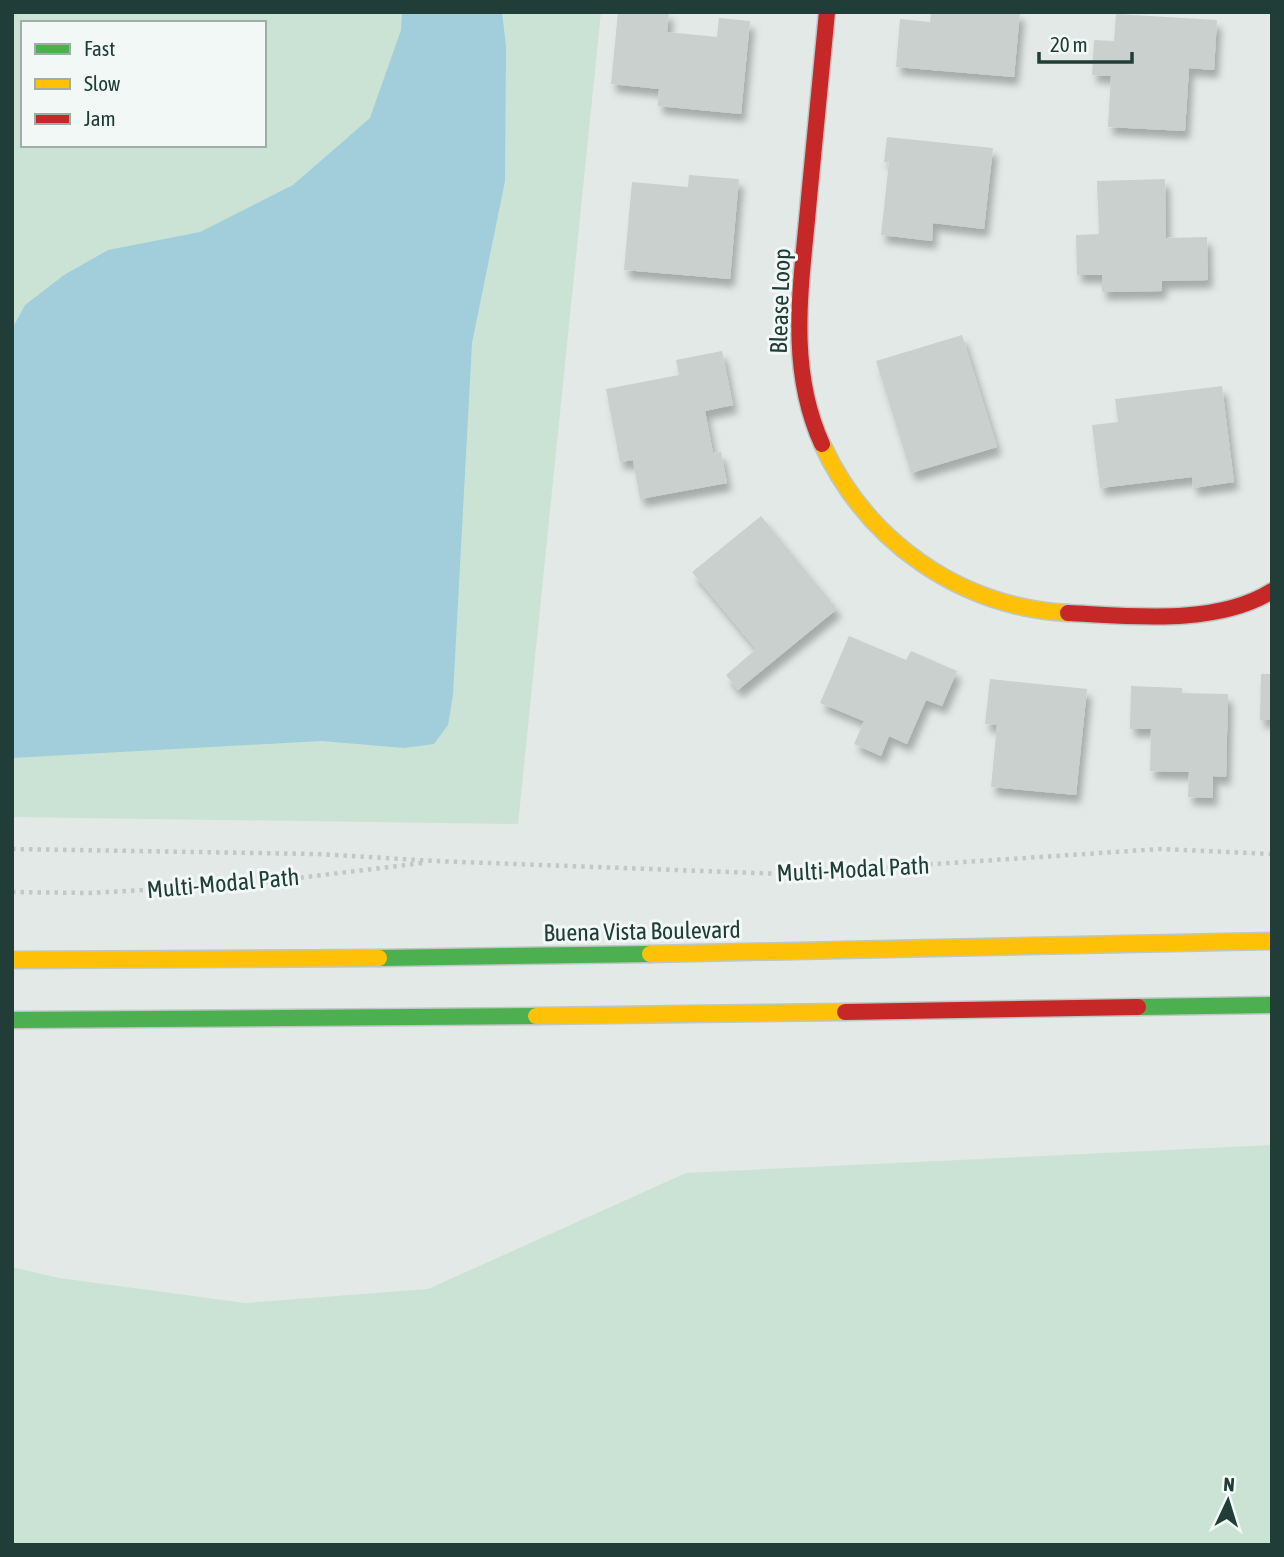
<svg xmlns="http://www.w3.org/2000/svg" width="1284" height="1557" viewBox="0 0 1284 1557" font-family="'Asap Condensed',sans-serif">
<style>
.green{fill:#cbe3d4;fill-rule:evenodd}
.water{fill:#a1ceda}
.building{fill:#cad0ce;filter:url(#shadow)}
.lines{fill:none;stroke-linecap:round;stroke-linejoin:round}
.fast-casing{stroke:#bec7c4;stroke-width:19}
.slow-casing{stroke:#bec7c4;stroke-width:19}
.jam-casing{stroke:#bec7c4;stroke-width:19}
.path{stroke:#c0c9c7;stroke-width:4.5;stroke-dasharray:3.5 5;stroke-linecap:butt}
.fast{stroke:#4caf50;stroke-width:16}
.slow{stroke:#ffc107;stroke-width:16}
.jam{stroke:#c62828;stroke-width:16}
.labels{text-anchor:middle;dominant-baseline:central;stroke-width:6;stroke-linejoin:round;paint-order:stroke}
.street-label{font-size:24px;fill:#203d37;stroke:#f1f8f5}
</style>
<defs>
<filter id="shadow"><feDropShadow dx="4.5" dy="8" stdDeviation="3.5" flood-color="#0004"/></filter>
</defs>
<rect width="100%" height="100%" fill="#e3e9e7"/>
<path class="green" d="M12,12H601L518,824L12,817ZM23,23H264V145H23Z
M1272,1145V1545H12V1267L59,1278L245,1303L428,1289L686,1173Z"/>
<path class="water" d="M402,12H502L506,46L505,181L472,343L453,695L448,725L434,744L404,748L322,741L12,758V329L25,305L64,275L108,250L200,232L293,185L370,118L401,30Z"/>
<path class="building" d="M618,12H669L667,32L717,37L719,18L750,21L741,114L658,106L659,89L611,84Z
M931,12H1020L1014,77L896,67L900,19L930,22Z
M1116,14L1217,20L1214,70L1189,68L1185,131L1108,127L1111,76L1092,75L1094,40L1114,41Z
M887,137L993,148L984,229L933,223L932,241L881,235L889,162H884Z
M689,175L739,179L730,279L624,270L632,182L688,187Z
M1165,179L1166,238L1207,237L1208,280L1162,281V291L1102,292V275H1077L1076,235L1099,234L1097,181Z
M962,335L997,447L911,473L876,361Z
M722,351L733,405L705,411L713,453L721,452L727,483L640,499L633,460L620,462L606,389L679,375L676,360Z
M1222,386L1234,482L1193,488L1192,477L1100,488L1092,425L1118,422L1115,399Z
M761,516L837,609L738,690L726,675L756,649L692,572Z
M849,636L906,660L911,651L957,671L942,706L926,700L907,744L889,736L881,756L854,744L864,721L820,703Z
M1261,674H1272V720H1260Z
M990,679L1087,689L1076,795L991,787L997,725L985,724Z
M1131,686L1182,688V693L1228,694L1226,777L1213,776V798L1188,797L1189,772L1150,771L1151,729H1130Z"/>
<g class="lines">
<g class="fast-casing">
<path id="fast" d="M379,958L650,954
M1138,1007L1272,1005
M12,1020L536,1016"/>
</g>
<g class="slow-casing">
<path id="slow" d="M822,444C867,542 960,607 1068,613
M650,954L1272,941
M12,960L379,958
M536,1016L845,1012"/>
</g>
<g class="jam-casing">
<path id="jam" d="M822,444C786,365 802,281 809,198C815,136 821,74 827,12
M1068,613C1131,616 1216,626 1272,591
M845,1012L1138,1007"/>
</g>
<path class="path" d="M12,849L317,854L434,861L784,874L1160,849L1272,854
M12,892L89,893L239,885L423,863"/>
<use href="#fast" class="fast"/>
<use href="#slow" class="slow"/>
<use href="#jam" class="jam"/>
</g>
<g class="labels">
<g class="street-label">
<text transform="translate(780 301) rotate(-88)">Blease Loop</text>
<text transform="translate(853 869) rotate(-3)">Multi-Modal Path</text>
<text transform="translate(223 883) rotate(-5)">Multi-Modal Path</text>
<text transform="translate(642 931) rotate(-1)">Buena Vista Boulevard</text>
</g>
</g>
<rect width="1284" height="1557" fill="none" stroke="#203d37" stroke-width="28"/>
<rect x="21" y="21" width="245" height="126" fill="#f1f8f5" stroke="#9dada9" stroke-width="2"/>
<rect x="35" y="44" width="35" height="10" fill="#4caf50" stroke="#9dada9" stroke-width="2"/>
<text x="84" y="56" font-size="21" fill="#203d37">Fast</text>
<rect x="35" y="79" width="35" height="10" fill="#ffc107" stroke="#9dada9" stroke-width="2"/>
<text x="84" y="91" font-size="21" fill="#203d37">Slow</text>
<rect x="35" y="114" width="35" height="10" fill="#c62828" stroke="#9dada9" stroke-width="2"/>
<text x="84" y="126" font-size="21" fill="#203d37">Jam</text>
<g transform="translate(1228 1501) rotate(4)" stroke="#f1f8f5" stroke-width="5" paint-order="stroke">
<path d="M0-5L12 26L0 18L-12 26Z" fill="#203d37"/>
<text y="-10" font-size="19" font-weight="bold" text-anchor="middle" fill="#203d37">N</text>
</g>
<path d="M1039 52v10h93v-10" fill="none" stroke="#203d37" stroke-width="3.5"/>
<text x="1050" y="52" font-size="21" fill="#203d37" stroke="#f1f8f5" stroke-width="5" paint-order="stroke">20 m</text>
</svg>
